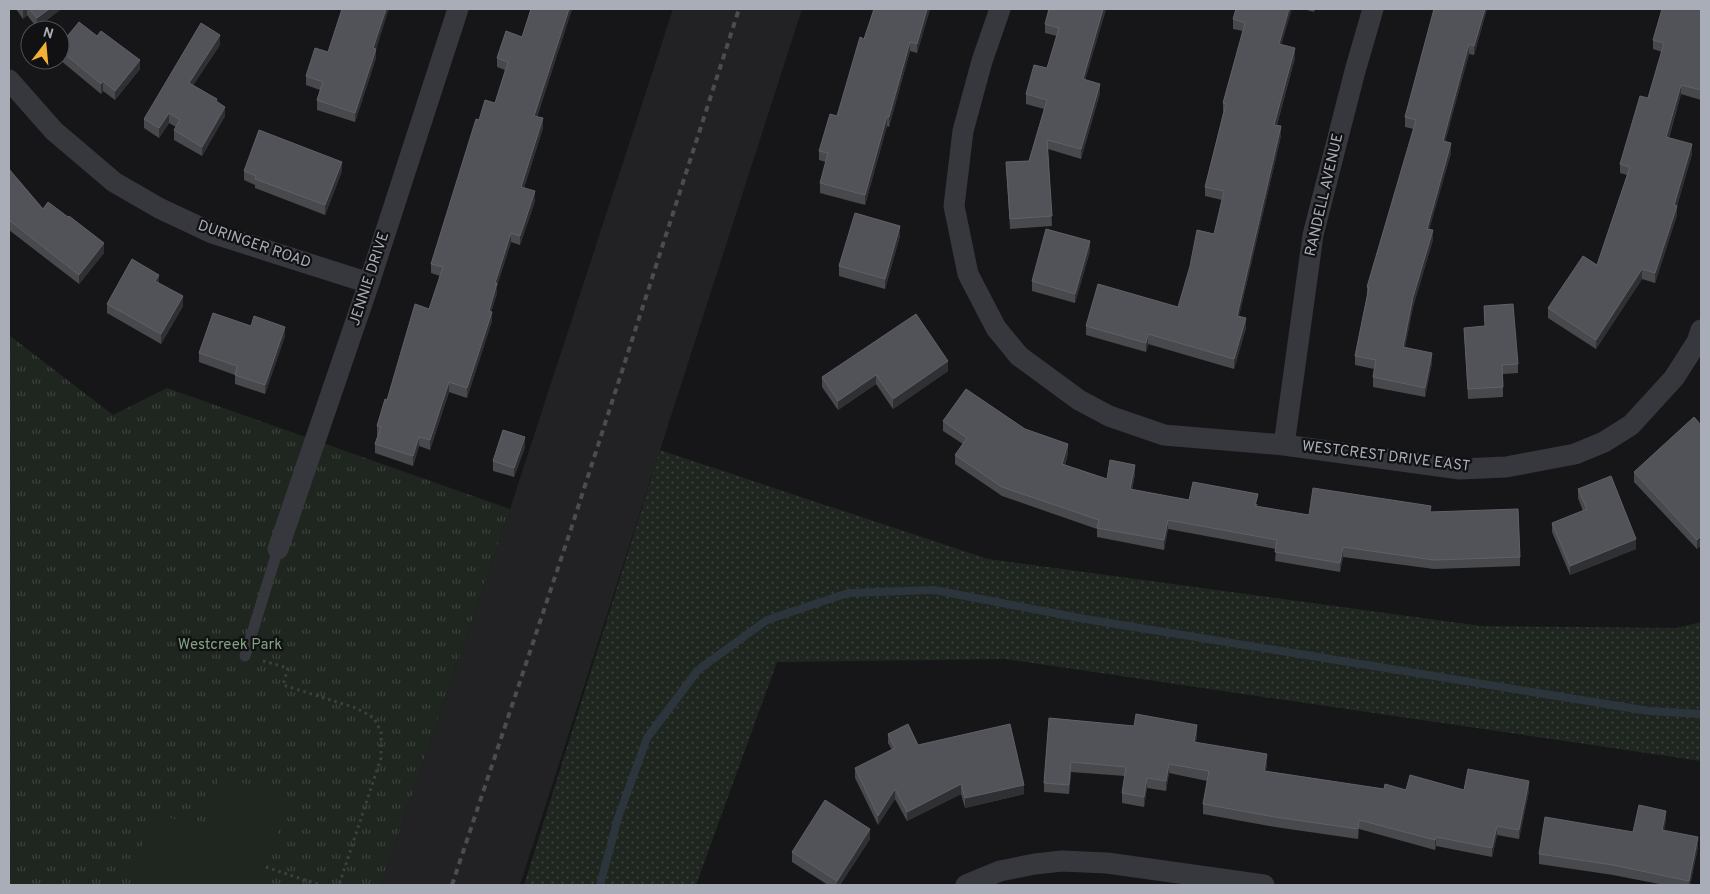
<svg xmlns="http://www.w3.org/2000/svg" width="1710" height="894" viewBox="0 0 1710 894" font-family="Overpass,sans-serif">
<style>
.built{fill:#222225}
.grass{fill:url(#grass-dots)}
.park{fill:url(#park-tufts)}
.pitch{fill:#1e261f}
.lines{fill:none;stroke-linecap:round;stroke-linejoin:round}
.stream{stroke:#2c353c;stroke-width:8}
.path{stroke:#3d3f44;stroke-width:3;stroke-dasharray:2.5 4;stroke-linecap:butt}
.service{stroke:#37383d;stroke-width:11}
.minor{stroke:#37383d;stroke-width:21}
.rail{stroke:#4a4c52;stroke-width:4;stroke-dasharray:6 5;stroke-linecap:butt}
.wall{fill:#47494d}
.shaded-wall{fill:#2f3033}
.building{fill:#525359;stroke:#5f6168}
.labels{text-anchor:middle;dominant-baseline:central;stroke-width:4.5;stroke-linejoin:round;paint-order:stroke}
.street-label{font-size:15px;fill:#a8adb8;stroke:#111113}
.park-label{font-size:15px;fill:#7fa381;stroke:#111113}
</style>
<defs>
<pattern id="grass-dots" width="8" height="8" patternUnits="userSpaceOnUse" patternTransform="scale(1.25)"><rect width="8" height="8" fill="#1e261f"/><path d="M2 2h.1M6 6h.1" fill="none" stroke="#3c433d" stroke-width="1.8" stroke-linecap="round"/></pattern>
<pattern id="park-tufts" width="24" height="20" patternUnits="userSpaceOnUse" patternTransform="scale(1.25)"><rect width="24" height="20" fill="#1e261f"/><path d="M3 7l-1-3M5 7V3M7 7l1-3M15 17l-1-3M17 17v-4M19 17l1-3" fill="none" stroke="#3c433d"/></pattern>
</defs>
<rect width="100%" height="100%" fill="#161618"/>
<path class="built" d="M673,9H802L520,885H381L510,509Z"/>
<path class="grass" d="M660,450L988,559L1481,626L1677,628L1701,622V761L1005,659L777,662L696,885H524Z"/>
<path class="park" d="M9,335L113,415L167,388L510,509L381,885H9Z"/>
<path class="pitch" d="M220,776L289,798L260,885H129L154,812L203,829Z"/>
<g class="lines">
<path class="stream" d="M600,885L618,818L647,738L698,670L767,620L848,593L934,590L1085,619L1649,711L1701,714"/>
<path class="path" d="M263,661L288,668L283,685L356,708L374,718L381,732V758L339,885
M266,867L320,885"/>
<path class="service" d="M245,656L278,549"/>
<path class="minor" d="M1000,9L982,61L963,131L954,206L968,274L996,328L1019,356L1079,400L1109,416L1164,435L1284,445L1460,469L1506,467L1575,454L1604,442L1631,425L1674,378L1697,342L1701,330
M9,80L54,131L114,182L159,208L212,233L369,283
M1284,445L1313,235L1355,71L1373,9
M278,549L369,283L458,9
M966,885L1000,871L1035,864L1062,861L1107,863L1264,885"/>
<path class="rail" d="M452,885L570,532L739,9"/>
</g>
<path class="wall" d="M16,9H61L37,28L27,15L23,19Z
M531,9H572L537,117L543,128L524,188L535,201L520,245L511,242L497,286V293L491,312L492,321L467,398L449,392L430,450L419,446L413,466L375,453V444L378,436L377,435V426L387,400L429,309L440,276L431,273V264L479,120L495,103L505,70L497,67V58L522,37Z
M874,9H930L917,53L910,51L889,127L887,126L865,205L820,193V183L826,162L819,160V151L837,116L864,39Z
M1106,9L1085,79L1100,93L1081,159L1048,149L1052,226L1010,229L1006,162L1029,161L1044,109L1026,104V94L1047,68L1057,36L1045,33V24Z
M1236,9L1282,45L1295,58L1277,125L1281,136L1239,316L1246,328L1234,369L1148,344L1146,352L1086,335V326L1178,307L1214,234L1222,200L1205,196V187L1223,113V103L1243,31L1233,29V19Z
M1303,9H1315L1314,12Z
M1434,9H1487L1474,55L1469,54L1445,141L1451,153L1429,229L1433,240L1413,307L1405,347L1432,363L1425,397L1373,387V377L1374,369L1355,365V356L1367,296V287L1414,129L1405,127V117Z
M1701,9V100L1681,94L1669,138L1692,154L1677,206V215L1655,283L1642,279L1596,349L1548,318V308L1597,265L1627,175L1620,173V164L1648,98L1662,52L1653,49V40Z
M97,36L140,69L115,100L103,91L101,94L60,60V45Z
M220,45L193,85L217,102L225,116L202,156L174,140V130L176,127L169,123L159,138L144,128V119Z
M376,50V58L355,122L317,110V100L320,90L306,85V76L328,52Z
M9,169L43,209L104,253L79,284L9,230Z
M244,171H342L325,215L255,188V185L244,180Z
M900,236L885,289L839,276V266Z
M1090,251L1075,303L1032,291V281Z
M159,283L183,306L161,344L107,313V304Z
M1484,306L1518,364V373L1503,374V397L1468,399L1464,328L1485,326Z
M251,326L285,336L265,394L235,384V375L199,362V353Z
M948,371L893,409L876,384L838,410L822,387V377Z
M943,421L1025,429L1068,454L1065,465L1107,479L1135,474L1132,490L1189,500L1258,504L1257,506L1309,515L1431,512L1520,557V566L1434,569L1343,557L1340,572L1275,561L1276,549L1168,529L1164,550L1097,537V529L1002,496L955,464V455L963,444L943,431Z
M1701,425V545L1697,549L1634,482V472Z
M525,447L514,477L493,471V461Z
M1578,489L1636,549L1570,575L1552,532V523L1583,511L1578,498Z
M1049,718L1134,726L1197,735L1196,742L1267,764L1266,771L1384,789L1529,791L1519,839L1497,835L1492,857L1436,846L1435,850L1359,829L1358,839L1275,827L1203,814V804L1207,781L1169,773L1166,791L1147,788L1144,807L1122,803V793L1125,776L1071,772L1069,794L1044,792V783Z
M888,734L918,745L1024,794L965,808L961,794L907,821L895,799L878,825L855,778V768L892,750L888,743Z
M1666,820L1664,830L1698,847L1690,885H1664L1613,875L1539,864V854L1633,832Z
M870,839L840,885H828L792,862V852Z"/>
<path class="shaded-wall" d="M23,9H27V15L23,19Z
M49,9H61L37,28V18Z
M386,9H389L376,50V58L355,122V113L373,48Z
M569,9H572L534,125V116Z
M927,9H930L917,53V44Z
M1103,9H1106L1083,88V79Z
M1289,9H1292L1279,53V44Z
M1485,9H1487L1474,55V46Z
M220,35V45L189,92V83Z
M910,42V51L889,127V117Z
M1469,44V54L1443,150V141Z
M1295,48V58L1274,134V125Z
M140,60V69L115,100V91Z
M103,81V91L101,94V84Z
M1100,84V93L1081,159V149Z
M1681,85V94L1666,146V137Z
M225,107V116L202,156V147Z
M169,113V123L159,138V128Z
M887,116V126L865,205V195Z
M543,118V128L521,197V187Z
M1281,126V136L1237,325V316Z
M1451,143V153L1427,238V229Z
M1692,144V154L1675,213L1677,206V215L1655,283V273Z
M342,162V171L325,215V205Z
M535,191V201L520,245V236Z
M900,226V236L885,289V279Z
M1433,230V240L1413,307L1403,356V347L1413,297Z
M511,233V242L497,286V293L489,320V311L495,283Z
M1090,241V251L1075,303V294Z
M104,243V253L79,284V275Z
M1642,269V279L1596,349V340Z
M159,275V284L155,281Z
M183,296V306L161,344V334Z
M492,312V321L467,398V388Z
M1246,318V328L1234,369V359Z
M285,327V336L265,394V385Z
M1148,334V344L1146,352V343Z
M1432,353V363L1425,397V388Z
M948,361V371L893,409V399Z
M876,375V384L838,410V401Z
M449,382V392L430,450V440Z
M419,437V446L413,466V456Z
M525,437V447L514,477V468Z
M1068,444V454L1062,473V464Z
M1135,465V474L1130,499V489Z
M1168,520V529L1164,550V540Z
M1701,536V545L1697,549V540Z
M1636,539V549L1570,575V566Z
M1343,547V557L1340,572V563Z
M1197,725V735L1194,751V742Z
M1267,754V764L1264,781V771Z
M1071,762V772L1069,794V785Z
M1169,764V773L1166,791V781Z
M1147,778V788L1144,807V797Z
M1529,781V791L1519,839V830Z
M961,784V794L907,821V812Z
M1024,785V794L965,808V798Z
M895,789V799L878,825V816Z
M1666,811V820L1662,840V830Z
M1359,820V829L1358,839V829Z
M1497,826V835L1492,857V848Z
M870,829V839L840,885H837V881Z
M1436,837V846L1435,850V840Z
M1698,837V847L1690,885H1689V881Z"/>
<path class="building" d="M29,9H49L37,18Z
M342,9H386L373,48L376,49L355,113L317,100L323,82L306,76L315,48L328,52Z
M531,9H569L534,116L543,118L521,187L535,191L520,236L511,233L495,283H497L489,311L492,312L467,388L449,382L430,440L419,437L413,456L375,444L381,427L377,426L385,399L387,400L415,304L429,309L443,267L431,264L476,119L479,120L485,100L495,103L508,62L497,58L506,31L522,37Z
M874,9H927L917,44L910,42L889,117L887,116L865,195L820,183L828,153L819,151L830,114L837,116L860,37L864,39Z
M1049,9H1103L1083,79L1100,84L1081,149L1047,140L1052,216L1010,219L1006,162L1029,161L1047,100L1026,94L1034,65L1047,68L1059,28L1045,24Z
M1236,9H1289L1279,44L1295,48L1274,125L1281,126L1237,316L1246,318L1234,359L1148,334L1146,343L1086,326L1098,284L1178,307L1190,266L1197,230L1214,234L1224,191L1205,187L1226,104L1223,103L1245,23L1233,19Z
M1434,9H1485L1474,46L1469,44L1443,141L1451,143L1427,229L1433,230L1413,297L1403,347L1432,353L1425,388L1373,377L1376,360L1355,356L1369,287H1367L1416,120L1405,117Z
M1662,9H1701V90L1681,85L1666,137L1692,144L1674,205L1677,206L1655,273L1642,269L1596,340L1548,308L1583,256L1597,265L1630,167L1620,164L1640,96L1648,98L1664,43L1653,40Z
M79,22L97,36L101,31L140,60L115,91L103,81L101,84L60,50V45Z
M201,23L220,35L189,83L217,99L216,101L225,107L202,147L174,130L180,120L169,113L159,128L144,119Z
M259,130L342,162L325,205L255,179L256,176L244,171Z
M9,169L43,209L48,202L68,217L69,216L104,243L79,275L9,220Z
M855,213L900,226L885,279L839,266Z
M1046,229L1090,241L1075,294L1032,281Z
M132,259L159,275L155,281L183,296L161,334L107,304Z
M1513,304L1518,364L1502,365L1503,387L1468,389L1464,328L1485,326L1484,306Z
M213,313L251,326L254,316L285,327L265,385L235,375L237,366L199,353Z
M916,314L948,361L893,399L876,375L838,401L822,377Z
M966,389L1025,429L1068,444L1062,464L1107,479L1110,460L1135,465L1130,489L1189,500L1193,482L1258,494L1255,506L1309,515L1313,488L1431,506L1430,512L1518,509L1520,557L1434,560L1343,547L1340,563L1275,552L1277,540L1168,520L1164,540L1097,528L1099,520L1002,487L955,455L967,438L943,421Z
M1694,417L1701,425V536L1697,540L1634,472Z
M503,430L525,437L514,468L493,461Z
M1611,476L1636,539L1570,566L1552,523L1587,509L1578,489Z
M1136,714L1197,725L1194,742L1267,754L1264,771L1384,789L1385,784L1406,790L1410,775L1464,790L1468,769L1529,781L1519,830L1497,826L1492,848L1436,837L1435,840L1359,820L1358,829L1275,817L1203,804L1209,771L1169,764L1166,781L1147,778L1144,797L1122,793L1126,767L1071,762L1069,785L1044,783L1049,718L1134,726Z
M908,724L918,745L1010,724L1024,785L965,798L961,784L907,812L895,789L878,816L855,768L895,748L888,734Z
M825,800L870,829L837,881L792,852Z
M1639,805L1666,811L1662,830L1698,837L1689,881L1613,865L1539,854L1545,817L1633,832Z"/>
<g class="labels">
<g class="street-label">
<text transform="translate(1325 195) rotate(-77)">RANDELL AVENUE</text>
<text transform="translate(254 245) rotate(19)">DURINGER ROAD</text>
<text transform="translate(370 279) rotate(-72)">JENNIE DRIVE</text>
<text transform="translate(1386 457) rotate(7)">WESTCREST DRIVE EAST</text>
</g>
<g class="park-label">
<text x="230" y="645">Westcreek Park</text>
</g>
</g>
<rect width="1710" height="894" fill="none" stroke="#a8adb8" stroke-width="20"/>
<g transform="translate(45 45) rotate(16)"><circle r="24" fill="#111113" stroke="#4d4f55"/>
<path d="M0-4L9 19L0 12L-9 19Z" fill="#f2b134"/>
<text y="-8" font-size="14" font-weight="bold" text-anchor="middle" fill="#a8adb8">N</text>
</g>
</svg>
